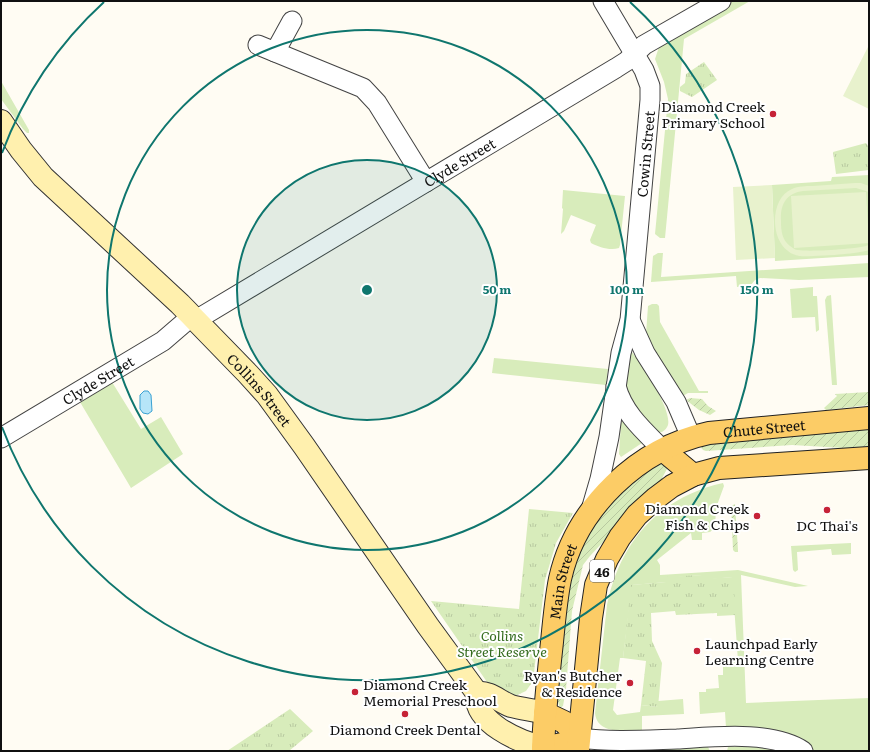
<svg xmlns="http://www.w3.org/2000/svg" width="870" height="752" viewBox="0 0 870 752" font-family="Literata,serif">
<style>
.grass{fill:#d8ecbb}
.park{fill:url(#park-tufts)}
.garden{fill:url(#garden-furrows)}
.pitch{fill:#e8f2cd}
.water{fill:#b6e5f8;stroke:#3aa1d2}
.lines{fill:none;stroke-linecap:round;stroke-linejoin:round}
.street-casing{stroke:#434343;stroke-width:21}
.secondary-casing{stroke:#323232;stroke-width:24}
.primary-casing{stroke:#212121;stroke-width:24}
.street{stroke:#fff;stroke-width:19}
.secondary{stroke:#fff0ae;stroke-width:22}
.primary{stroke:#fccc66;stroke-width:22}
.ring{fill:none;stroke:#0f766e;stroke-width:2}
.poi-dot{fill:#c62237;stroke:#fff;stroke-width:1.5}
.labels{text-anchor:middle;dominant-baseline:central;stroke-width:4;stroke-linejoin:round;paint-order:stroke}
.shield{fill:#fff;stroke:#585858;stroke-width:1}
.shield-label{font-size:13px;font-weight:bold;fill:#101010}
.poi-label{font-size:14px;fill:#101010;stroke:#fff;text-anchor:end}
.street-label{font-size:14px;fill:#101010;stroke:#fff}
.park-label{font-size:14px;font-style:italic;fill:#336b1d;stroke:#fff}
.centre{fill:#0f766e;stroke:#fff;stroke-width:2}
.ring-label{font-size:12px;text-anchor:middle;font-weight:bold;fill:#0f766e;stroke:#fff;stroke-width:4;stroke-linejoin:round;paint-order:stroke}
</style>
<defs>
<pattern id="park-tufts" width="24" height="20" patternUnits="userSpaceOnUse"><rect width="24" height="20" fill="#d8ecbb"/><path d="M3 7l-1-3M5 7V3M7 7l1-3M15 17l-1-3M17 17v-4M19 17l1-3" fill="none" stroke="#b8c9a0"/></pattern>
<pattern id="garden-furrows" width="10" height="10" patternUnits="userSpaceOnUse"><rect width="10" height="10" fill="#d8ecbb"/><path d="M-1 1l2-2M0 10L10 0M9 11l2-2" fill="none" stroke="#b8c9a0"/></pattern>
</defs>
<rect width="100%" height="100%" fill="#fffcf3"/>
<path class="grass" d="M732,1H750L684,39L665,238H660L655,234L668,99L664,82L655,59L659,47L668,37Z
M1,81L29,130V133H27L23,129L1,99Z
M869,175V255L775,261L772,185L831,181L832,177Z
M563,190L625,196L620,245L619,248C610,251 599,247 591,243L590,240L596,225L571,215L564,231L561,234L563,209L562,208Z
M658,253H663L661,277L869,263V277L799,280L760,278L755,280L750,286L737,287L736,276L651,282L653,256Z
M813,287V296H817L819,328V330L816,332L815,317L792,318L790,289Z
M831,295L837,385H832L825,300L827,296Z
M652,304H657L659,306L660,322L699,391H708V393H688L683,396L651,345L646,334L648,306Z
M630,350C641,362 672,409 668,425C667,428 665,430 662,432H656L646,425L628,394L626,384Z
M494,358L608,369L606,385L492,373Z
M112,382L141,429L161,417L183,454L131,488L80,402Z
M623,421L642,441V443L621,457L619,454L621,423Z
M723,483L724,486L716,508L715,528L710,532L702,533V540H692L691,533L657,560L660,565V575L738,570L808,586L795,587L741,575L746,703L869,698V751H814L810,747L726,728L725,712L700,714L699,692H706V689L719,688L718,675H723V662L738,661L732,577L702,580V575L666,578L667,582L632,585L623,658H620L613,710L617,715L640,712L641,705L658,707V701L683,699L684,714L642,716V730C626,731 597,735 595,713L607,605C620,541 660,497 723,483Z
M851,543V554L832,555L831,549L797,552L798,570L795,572L793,570L791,546Z
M756,745L786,751H727L728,747Z
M708,747L710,751H605Z"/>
<path class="park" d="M704,62L717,80L692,97L680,91V87L685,83L686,74Z
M866,143L869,147V170L836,174L833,152Z
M529,509L573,513L556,543L545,580L533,681L526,691L515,696L492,687L487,682L431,601L519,609Z
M702,575V579L733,577L736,615L717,616V613L676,615L675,611L651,613L652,641L662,663L658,707L641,705L646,661L623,658L631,585L666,582V577Z
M290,709L313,731L289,751H227Z"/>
<path class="garden" d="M869,392V405L826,410L824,408L837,396L835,394Z
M690,398L702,399L708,406L716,411L710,415L699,410L686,400Z
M869,429V448H844L792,445L706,451L703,450L700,446L702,444Z
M661,464L664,465L667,469L661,480L621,517L604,541L590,556L583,565L572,611L566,689L563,706L560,708L557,699L566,595L580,550L598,519L632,481L656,466Z
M735,504L738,550V552H735L733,550L731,506Z"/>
<path class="pitch" d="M869,45V109L843,96Z
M855,183H861L869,186V192L856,188L803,191C786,193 780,205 781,221C781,231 782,240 790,246C793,248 795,250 798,250C809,252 860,249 869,245V250C860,254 810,257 799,256C796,255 791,254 788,251C770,239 770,198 792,189C798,186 806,186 813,186C827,185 841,184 855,183Z
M772,185L775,258L736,260L733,187Z
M866,192L869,243L794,248L791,196Z"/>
<path class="water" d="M144,391H148L151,395L152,411L148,414L143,413L140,409V395Z"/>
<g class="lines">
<g class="street-casing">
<g id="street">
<path d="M258,45L275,52L292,21"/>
<path d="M275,52L363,88L377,103L426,182"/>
<path id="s1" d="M196,320L616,68L627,61L644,45L721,1"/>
<path d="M630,320L645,353L676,402L691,437"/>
<path d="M616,386C623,413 644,431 663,450"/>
<path id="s2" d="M1,438L163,341L192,316"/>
<path id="s3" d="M591,510L600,479L609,437L621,353L630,320L650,100V86L644,70L603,1"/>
<path d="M579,738C611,742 644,740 677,739C712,737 772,730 803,751"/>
</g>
</g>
<g class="secondary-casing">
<g id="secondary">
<path id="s4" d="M1,121L21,150L43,177L180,304L248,374L267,395L304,446L428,626L477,693C473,722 520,743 543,747"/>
<path d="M477,693C489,691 500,702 511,706C522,709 534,710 545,713"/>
</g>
</g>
<g class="primary-casing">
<g id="primary">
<path d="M663,450L693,475"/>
<path d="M543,747C557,746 567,744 579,738L564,722L545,713"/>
<path id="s5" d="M543,751C544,714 548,678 552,642C554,621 556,599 560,579C576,507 639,448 709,433L869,418"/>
<path d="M578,751L591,618L596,585L607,559L620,537L637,515L656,498L672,486L693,475L719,468L869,458"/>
</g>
</g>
<use href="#street" class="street"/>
<use href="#secondary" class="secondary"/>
<use href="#primary" class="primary"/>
</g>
<circle cx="367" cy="290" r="130" fill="#0f766e" fill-opacity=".12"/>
<g class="ring">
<circle cx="367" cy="290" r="130"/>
<circle cx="367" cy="290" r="260"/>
<path d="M2 153A390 390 0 0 1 104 2M630 2A390 390 0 1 1 2 427"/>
</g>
<g class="poi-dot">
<circle cx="773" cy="114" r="4"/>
<circle cx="827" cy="510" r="4"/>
<circle cx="757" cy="516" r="4"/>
<circle cx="697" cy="651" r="4"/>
<circle cx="630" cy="683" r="4"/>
<circle cx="355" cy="692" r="4"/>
<circle cx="405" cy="714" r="4"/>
</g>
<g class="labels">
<rect class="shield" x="590" y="560" width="24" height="22" rx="3"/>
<g class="shield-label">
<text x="602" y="571">46</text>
</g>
<g class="poi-label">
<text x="765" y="106">Diamond Creek<tspan x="765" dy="16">Primary School</tspan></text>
<text x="749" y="508">Diamond Creek<tspan x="749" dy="16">Fish &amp; Chips</tspan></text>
<text x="827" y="525" text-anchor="middle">DC Thai's</text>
<text x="705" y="643" text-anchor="start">Launchpad Early<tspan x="705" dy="16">Learning Centre</tspan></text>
<text x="622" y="675">Ryan's Butcher<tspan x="622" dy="16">&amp; Residence</tspan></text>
<text x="363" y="684" text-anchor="start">Diamond Creek<tspan x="363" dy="16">Memorial Preschool</tspan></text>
<text x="405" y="729" text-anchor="middle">Diamond Creek Dental</text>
</g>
<g class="street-label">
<text stroke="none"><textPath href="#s3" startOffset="361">Cowin Street</textPath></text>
<text stroke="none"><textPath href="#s1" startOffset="307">Clyde Street</textPath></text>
<text stroke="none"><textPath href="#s2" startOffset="113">Clyde Street</textPath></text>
<text stroke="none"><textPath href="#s4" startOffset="374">Collins Street</textPath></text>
<text stroke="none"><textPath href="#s5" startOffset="448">Chute Street</textPath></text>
<text stroke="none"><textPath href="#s5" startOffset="171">Main Street</textPath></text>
</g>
<g class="park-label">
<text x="502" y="635">Collins<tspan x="502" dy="16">Street Reserve</tspan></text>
</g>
</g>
<circle cx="367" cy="290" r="6" class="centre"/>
<g class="ring-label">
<text x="497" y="294">50 m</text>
<text x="627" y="294">100 m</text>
<text x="757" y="294">150 m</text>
</g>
<rect width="870" height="752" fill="none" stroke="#101010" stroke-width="4"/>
</svg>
